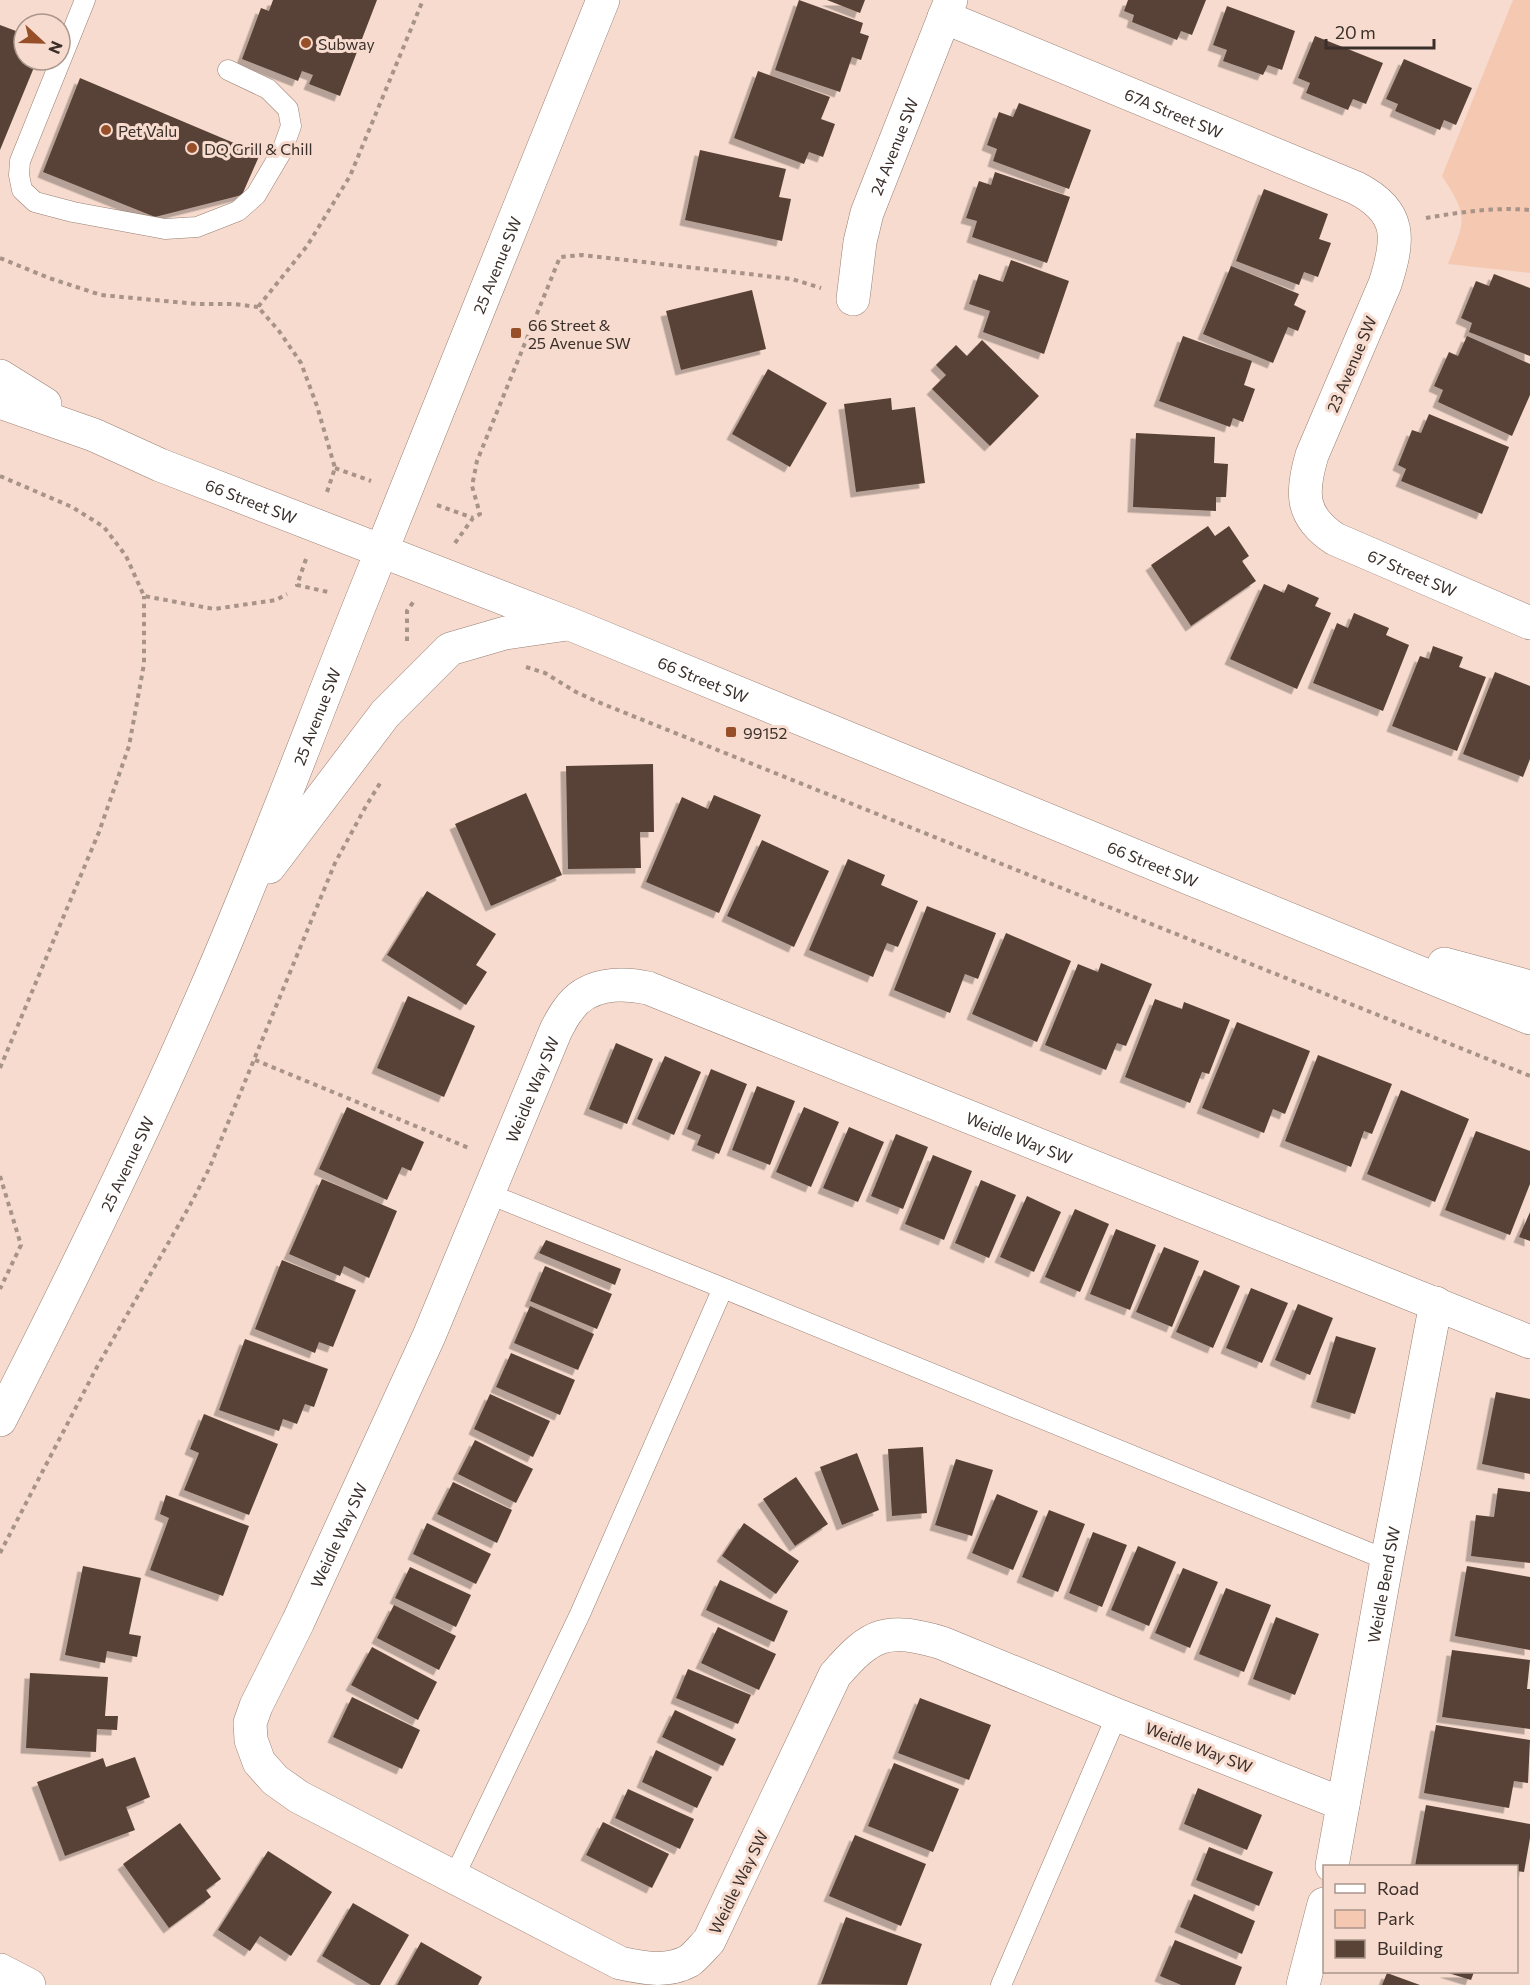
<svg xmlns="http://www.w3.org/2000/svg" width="1530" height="1985" viewBox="0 0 1530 1985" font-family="Commissioner,sans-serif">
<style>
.green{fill:#f5c8b2}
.building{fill:#594337;filter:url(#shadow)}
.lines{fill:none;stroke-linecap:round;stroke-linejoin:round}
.lane-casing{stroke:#987f73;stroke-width:21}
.street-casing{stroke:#987f73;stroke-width:34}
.secondary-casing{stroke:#987f73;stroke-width:34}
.path{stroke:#a89389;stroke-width:4;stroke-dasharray:4.5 4.5;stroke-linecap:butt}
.lane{stroke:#fff;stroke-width:20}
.street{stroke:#fff;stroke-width:33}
.secondary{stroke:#fff;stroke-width:33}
.poi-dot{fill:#964f28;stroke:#f7dbce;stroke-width:2}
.labels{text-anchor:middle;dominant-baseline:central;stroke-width:6;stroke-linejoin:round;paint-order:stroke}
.poi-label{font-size:16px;fill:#3a2f2a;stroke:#f7dbce;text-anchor:start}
.street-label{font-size:16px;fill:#3a2f2a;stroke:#f7dbce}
</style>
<defs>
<filter id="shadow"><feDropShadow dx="-5.5" dy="5.5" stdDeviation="0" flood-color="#0004"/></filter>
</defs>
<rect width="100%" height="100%" fill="#f7dbce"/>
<path class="green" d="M1513,0H1530V273L1448,264C1465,220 1469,217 1442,176Z"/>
<path class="building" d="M273,0H377L340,96L309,84L313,75L302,71L298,81L242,59L261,8L269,11Z
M799,0L863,23L860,33L869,36L861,60L852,57L840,92L775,70Z
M827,0H865L860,13Z
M1128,0H1206L1192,35L1181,31L1177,40L1132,22L1134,15L1124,11Z
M1227,6L1295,31L1282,70L1268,65L1263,75L1223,61L1227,50L1213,45Z
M0,25L24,34V60H37L0,150Z
M1315,36L1383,63L1366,104L1353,99L1348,110L1306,93L1310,83L1298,78Z
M1404,59L1472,88L1456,125L1444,120L1440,130L1395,111L1398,104L1386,99Z
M758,71L830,97L821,119L835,124L823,157L809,152L804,164L734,138Z
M80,78L260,154L242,195L155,217L43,172Z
M1019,103L1091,130L1069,189L993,161L997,149L987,145L999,112L1013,117Z
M700,150L786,169L779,197L791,199L782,241L685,220Z
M995,172L1070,197L1047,263L972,237L977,221L966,218L979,181L991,185Z
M1264,189L1328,214L1319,239L1331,243L1318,277L1304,272L1299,285L1236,261Z
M1011,260L1069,281L1044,354L983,332L990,311L969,304L979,274L1003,282Z
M1231,266L1299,294L1294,305L1306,311L1298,331L1288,327L1273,363L1203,334Z
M1494,274L1530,288V356L1469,332L1472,323L1461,318L1476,281L1489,286Z
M752,290L766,349L681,370L666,311Z
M1183,336L1252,361L1244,385L1255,389L1243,422L1233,418L1230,427L1159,401Z
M1467,336L1530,364V395L1512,436L1438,402L1443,390L1434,386L1449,352L1458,356Z
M982,340L1039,396L990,446L932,389L946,375L936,365L956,345L967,356Z
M768,369L827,403L790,467L732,434Z
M891,398L892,410L915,407L925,483L856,492L844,404Z
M1429,414L1509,447L1482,514L1401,481L1406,469L1398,465L1412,430L1421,433Z
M1136,433L1215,437L1214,463L1228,464L1226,497H1216V511L1133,507Z
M1208,526L1215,536L1229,526L1249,556L1242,561L1256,581L1191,626L1151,565Z
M1264,584L1284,593L1288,584L1319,598L1315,606L1331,613L1297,689L1230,659Z
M1354,613L1389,628L1386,635L1409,645L1383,711L1313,683L1337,623L1348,628Z
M1433,646L1463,657L1459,667L1486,677L1457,751L1392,726L1420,656L1429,659Z
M1495,672L1530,686V759L1523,777L1463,754Z
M653,764L654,832H640L641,868L568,869L566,766Z
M526,793L562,875L491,906L455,824Z
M714,795L761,815L719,913L646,882L682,797L708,809Z
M762,840L829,871L794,947L727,916Z
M848,859L885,875L881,885L918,901L898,947L887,943L873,977L809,950Z
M427,891L496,934L476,965L487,972L466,1005L387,955Z
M927,906L996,933L978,979L965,974L950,1013L894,990Z
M1006,933L1071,961L1037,1042L972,1014Z
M1101,963L1152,984L1126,1046L1117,1043L1106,1070L1045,1045L1078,964L1098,972Z
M408,996L475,1026L444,1097L377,1068Z
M1155,999L1182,1009L1184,1002L1230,1020L1209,1074L1202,1072L1190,1103L1125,1077Z
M1237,1022L1310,1051L1285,1114L1273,1109L1264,1133L1202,1108Z
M616,1043L653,1059L627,1124L589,1109Z
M1318,1055L1392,1084L1372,1134L1364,1131L1351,1167L1285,1141Z
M665,1056L701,1072L674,1135L637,1119Z
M711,1069L747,1084L719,1154L697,1145L701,1135L687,1129Z
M757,1086L795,1101L770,1165L732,1150Z
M1401,1090L1469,1119L1435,1202L1367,1174Z
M347,1107L424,1142L411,1171L402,1167L387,1200L319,1169Z
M804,1107L839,1122L811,1187L776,1172Z
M849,1127L884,1142L858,1202L823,1188Z
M1476,1131L1530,1151V1184L1510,1235L1445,1210Z
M896,1134L928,1147L903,1209L871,1196Z
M933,1155L972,1171L944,1240L905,1224Z
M322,1179L397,1211L369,1278L344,1266L340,1276L289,1254Z
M981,1180L1016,1195L989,1258L955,1243Z
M1027,1196L1061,1212L1034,1272L1000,1257Z
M1075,1209L1109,1224L1080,1292L1045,1277Z
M1530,1212V1241L1519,1237Z
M1116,1229L1156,1245L1130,1310L1090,1294Z
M546,1240L621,1269L615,1285L539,1253Z
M1164,1247L1199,1261L1172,1327L1136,1312Z
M282,1260L356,1290L333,1347L319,1342L315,1353L255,1329Z
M545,1266L612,1294L597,1329L530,1301Z
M1204,1270L1240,1286L1213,1348L1176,1332Z
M1251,1288L1288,1303L1262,1363L1226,1348Z
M1298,1304L1333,1318L1310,1375L1275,1360Z
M530,1306L594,1334L578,1370L514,1343Z
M1336,1336L1376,1348L1355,1414L1316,1402Z
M245,1339L328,1369L314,1407L305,1404L297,1424L283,1419L279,1431L219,1410Z
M511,1353L575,1380L560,1415L496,1387Z
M1496,1392L1530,1399V1474L1482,1464Z
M490,1394L550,1421L533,1457L474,1429Z
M204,1414L278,1444L249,1515L184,1490L199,1453L190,1449Z
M475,1440L533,1469L516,1503L458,1474Z
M923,1447L927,1513L892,1516L888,1449Z
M857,1453L879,1510L842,1525L820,1467Z
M956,1459L993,1470L972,1536L935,1525Z
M796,1477L828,1524L795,1546L763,1499Z
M453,1482L512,1510L497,1543L437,1514Z
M1498,1488L1530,1492V1563L1471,1556L1476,1515L1494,1517Z
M997,1494L1038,1511L1013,1570L972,1553Z
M166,1495L249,1526L223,1596L150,1570L169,1518L160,1514Z
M1049,1510L1085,1524L1058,1592L1022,1577Z
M427,1523L491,1554L476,1584L413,1554Z
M744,1523L799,1561L776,1594L722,1556Z
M1093,1532L1127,1545L1102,1607L1069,1593Z
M1138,1546L1176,1562L1149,1626L1111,1610Z
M83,1566L141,1578L129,1634L141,1636L137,1657L107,1651L105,1663L65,1655Z
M1467,1566L1530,1577V1650L1455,1636Z
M410,1567L471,1595L456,1627L395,1598Z
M1183,1568L1218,1582L1190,1648L1155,1633Z
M720,1580L788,1611L774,1642L706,1610Z
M1226,1588L1271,1605L1244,1672L1199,1654Z
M394,1605L456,1636L439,1670L377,1638Z
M1276,1617L1319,1634L1295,1695L1253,1679Z
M718,1627L776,1654L759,1690L701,1663Z
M372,1647L437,1682L418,1720L351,1685Z
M1452,1650L1530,1660L1527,1689H1530V1729L1442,1717Z
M688,1669L751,1695L738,1724L676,1698Z
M30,1673L108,1677L105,1716H118L117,1730L97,1729L96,1752L26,1748Z
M352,1697L420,1730L402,1769L333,1737Z
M920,1698L991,1725L969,1780L898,1753Z
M675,1710L736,1739L723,1766L662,1737Z
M1436,1725L1530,1740L1528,1783L1514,1781L1509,1808L1424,1793Z
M656,1750L712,1777L697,1808L642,1782Z
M135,1757L150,1797L126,1807L135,1830L65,1856L37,1782L103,1758L106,1767Z
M894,1763L959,1789L933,1852L868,1826Z
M1198,1788L1262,1815L1247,1850L1184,1824Z
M628,1789L694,1819L680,1849L615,1818Z
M1426,1805L1530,1824V1838L1524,1872L1516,1871V1866H1415Z
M603,1822L669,1854L652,1888L586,1855Z
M180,1823L221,1879L206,1890L211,1897L169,1928L123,1864Z
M855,1835L926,1864L901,1926L829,1896Z
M1209,1847L1273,1872L1259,1906L1196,1880Z
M268,1851L332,1892L291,1956L260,1936L250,1951L218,1930Z
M1194,1894L1255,1921L1242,1954L1180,1927Z
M353,1903L409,1935L380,1985H371L322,1956Z
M846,1917L922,1944L907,1985L821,1984Z
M1175,1940L1242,1967L1235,1985H1181L1160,1976Z
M421,1942L482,1977L478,1985H397Z
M1445,1972H1474L1471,1980Z
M1387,1973L1420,1985H1382Z"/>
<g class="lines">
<g class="lane-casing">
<path id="lane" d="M85,0L20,161L19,175L22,190L35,202L73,212L165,229L197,227L238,211L256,195L282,151L291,126L288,109L268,89L228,70
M489,1194L723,1288L1387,1560
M454,1877L580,1614L723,1288
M1001,1985L1117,1715"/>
</g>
<g class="street-casing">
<g id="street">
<path id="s1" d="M944,17L1356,188C1403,212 1399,240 1385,284L1312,455C1301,492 1300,516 1335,539L1530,623"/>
<path id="s2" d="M853,299L860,242L867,213L951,0"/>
<path id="s3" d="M1343,1804L1117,1715L942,1643C887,1627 872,1632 835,1675L709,1941C703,1947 696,1956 689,1961C667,1973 643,1968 620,1963L299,1797L275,1780L259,1762L251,1740L250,1723L256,1706L298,1622L429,1336L556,1030C560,1023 563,1016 568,1010C586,983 620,982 648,988L1530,1342"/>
<path id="s4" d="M1332,1866L1387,1560L1436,1303"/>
<path d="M1303,1985L1324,1904"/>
</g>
</g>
<g class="secondary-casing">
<g id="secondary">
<path d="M0,376L45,404"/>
<path id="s5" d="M0,402L94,435L160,465L570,624L1530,1018"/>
<path d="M269,867L385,714L450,649L505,633L567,624"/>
<path d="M1444,964L1530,987"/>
<path id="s6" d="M0,1420C72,1279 141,1138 204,993C261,863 310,729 363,597C442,398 523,199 603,0"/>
<path d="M0,1970L29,1985"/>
</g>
</g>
<path class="path" d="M1426,218C1461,212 1495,207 1530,210
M0,258L49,278L101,295L197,304H234L258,307
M335,468L371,481
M0,476L72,507L104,527L126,556L144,596L214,609L276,600L287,594
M327,492L335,468L317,406L301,363L279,331L258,307L307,246L350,176L423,0
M437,505L473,518
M455,543L473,518L480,514L472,486L477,461L560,257L582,255L792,279L821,288
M306,559L297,585L328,592
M407,641V611L414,601
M526,667L545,673L576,692L598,702L1530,1076
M255,1060L469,1148
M0,1068L99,832L129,746L144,664V596
M0,1176L21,1245L0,1289
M0,1553L97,1367L189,1207L209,1169L335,863L366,806L382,780"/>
<use href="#lane" class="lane"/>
<use href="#street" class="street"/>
<use href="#secondary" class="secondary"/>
</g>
<g class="poi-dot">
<circle cx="306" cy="43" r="6"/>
<circle cx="106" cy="130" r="6"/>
<circle cx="192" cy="148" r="6"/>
<rect x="510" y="327" width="12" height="12" rx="3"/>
<rect x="725" y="726" width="12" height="12" rx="3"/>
</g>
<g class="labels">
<g class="poi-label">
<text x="318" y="43">Subway</text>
<text x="118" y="130">Pet Valu</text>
<text x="204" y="148">DQ Grill &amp; Chill</text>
<text x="528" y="324">66 Street &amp;<tspan x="528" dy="18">25 Avenue SW</tspan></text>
<text x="743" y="732">99152</text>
</g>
<g class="street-label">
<text stroke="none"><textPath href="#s1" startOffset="249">67A Street SW</textPath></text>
<text stroke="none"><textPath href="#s2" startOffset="159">24 Avenue SW</textPath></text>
<text stroke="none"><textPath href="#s6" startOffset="1258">25 Avenue SW</textPath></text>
<text transform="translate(1351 364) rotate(-67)">23 Avenue SW</text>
<text stroke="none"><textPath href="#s5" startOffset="270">66 Street SW</textPath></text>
<text stroke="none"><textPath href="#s1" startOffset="926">67 Street SW</textPath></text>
<text stroke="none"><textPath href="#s5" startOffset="756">66 Street SW</textPath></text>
<text stroke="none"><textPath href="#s6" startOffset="772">25 Avenue SW</textPath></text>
<text stroke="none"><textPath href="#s5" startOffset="1242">66 Street SW</textPath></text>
<text stroke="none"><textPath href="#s3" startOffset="2097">Weidle Way SW</textPath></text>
<text stroke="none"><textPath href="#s3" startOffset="2673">Weidle Way SW</textPath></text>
<text stroke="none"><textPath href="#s6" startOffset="286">25 Avenue SW</textPath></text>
<text stroke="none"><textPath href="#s3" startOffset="1611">Weidle Way SW</textPath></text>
<text stroke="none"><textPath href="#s4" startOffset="286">Weidle Bend SW</textPath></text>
<text transform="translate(1199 1747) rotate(21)">Weidle Way SW</text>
<text transform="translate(738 1882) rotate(-64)">Weidle Way SW</text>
</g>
</g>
<rect x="1323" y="1865" width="195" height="108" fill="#f7dbce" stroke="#ab968c" stroke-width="1.5"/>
<rect x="1335" y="1884" width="30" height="9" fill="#ffffff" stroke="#ab968c" stroke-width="1.5"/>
<text x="1377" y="1895" font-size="18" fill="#3a2f2a">Road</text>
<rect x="1335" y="1910" width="30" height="18" fill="#f5c8b2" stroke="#ab968c" stroke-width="1.5"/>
<text x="1377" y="1925" font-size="18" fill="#3a2f2a">Park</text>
<rect x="1335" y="1940" width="30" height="18" fill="#594337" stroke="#ab968c" stroke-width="1.5"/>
<text x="1377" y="1955" font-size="18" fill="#3a2f2a">Building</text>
<g transform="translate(42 42) rotate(112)"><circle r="28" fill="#f7dbce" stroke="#ab968c" stroke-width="1.5"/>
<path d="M0-4.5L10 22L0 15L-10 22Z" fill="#964f28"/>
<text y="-9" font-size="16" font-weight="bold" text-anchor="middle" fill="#3a2f2a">N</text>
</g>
<path d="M1326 39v9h108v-9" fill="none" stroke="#3a2f2a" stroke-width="3"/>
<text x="1335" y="39" font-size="18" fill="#3a2f2a" stroke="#f7dbce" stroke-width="4.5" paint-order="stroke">20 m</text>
</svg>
